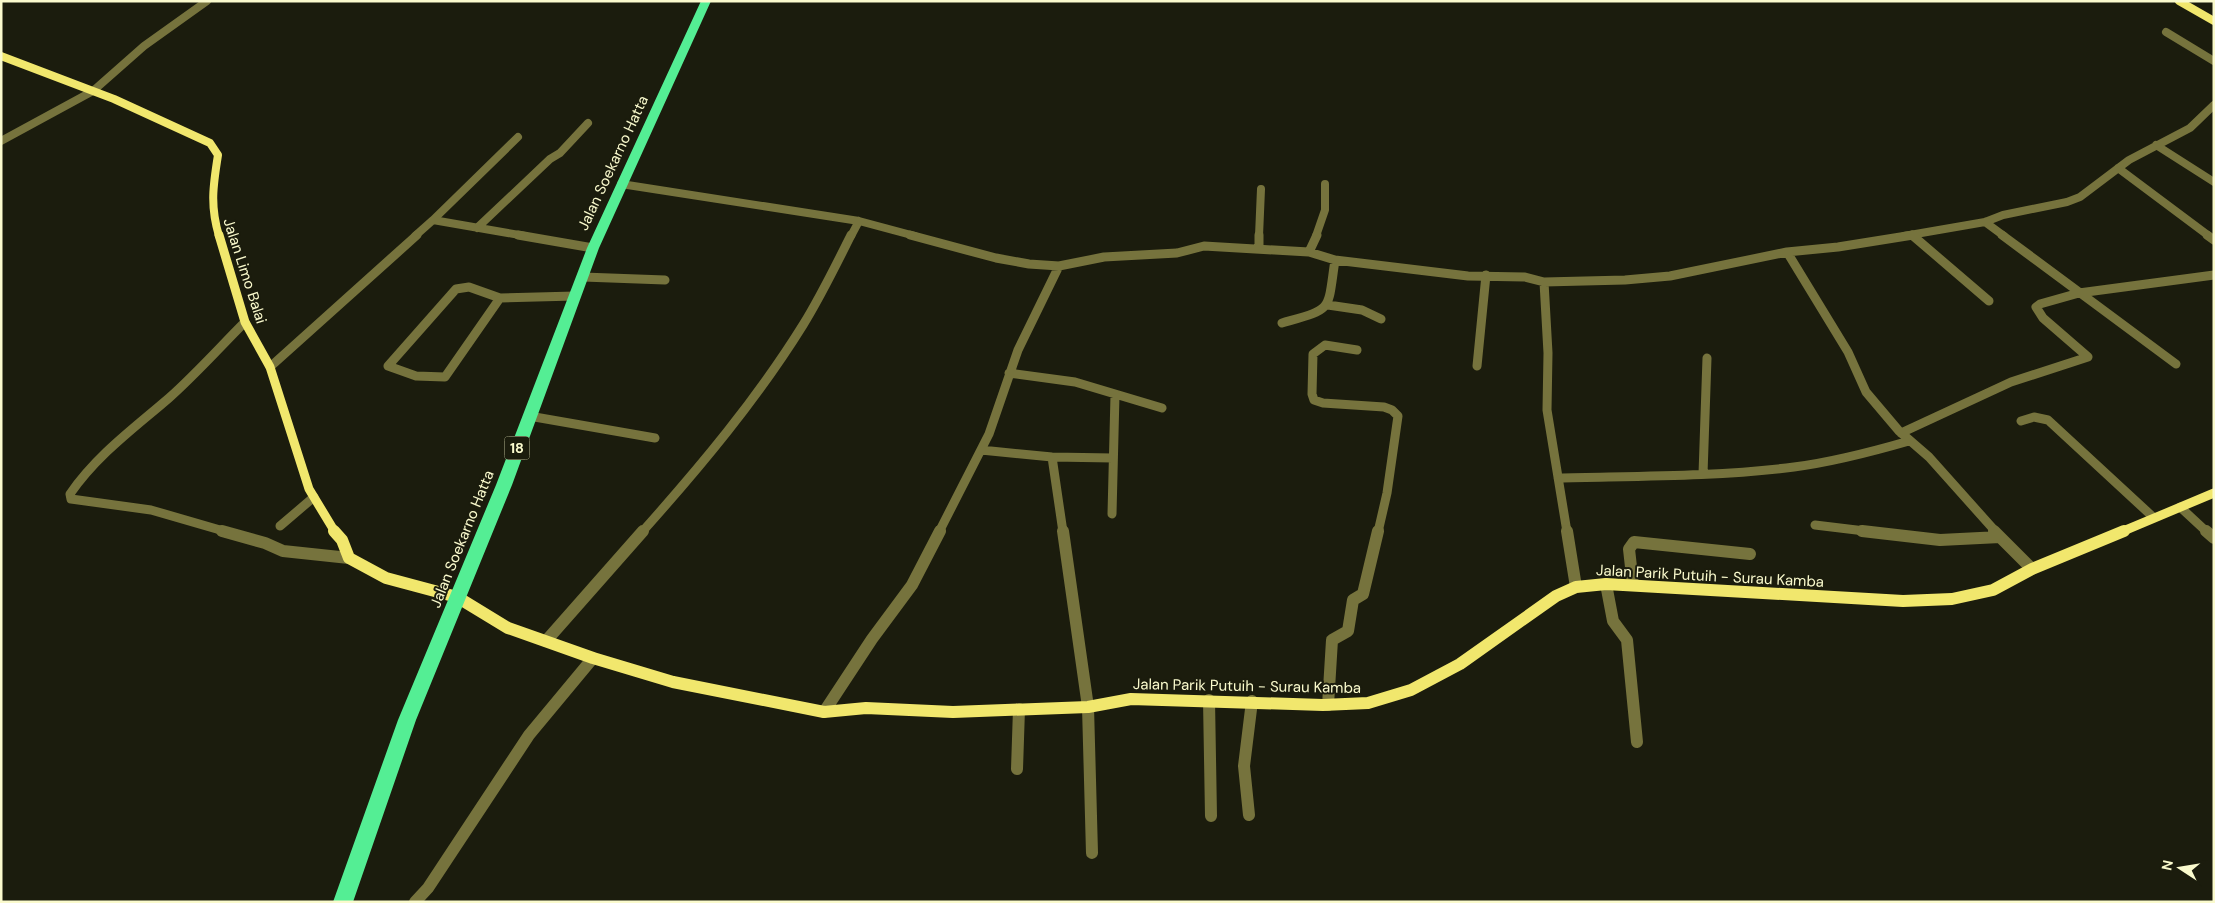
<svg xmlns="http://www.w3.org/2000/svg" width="2215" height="903" viewBox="0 0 2215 903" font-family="'DM Sans',sans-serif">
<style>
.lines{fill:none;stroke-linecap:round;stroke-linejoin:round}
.street-far2{stroke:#76733d;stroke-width:8}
.street-far1{stroke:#76733d;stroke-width:9}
.street{stroke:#76733d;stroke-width:12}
.secondary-far2{stroke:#f1e76d;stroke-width:8}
.secondary-far1{stroke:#f1e76d;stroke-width:9}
.secondary{stroke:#f1e76d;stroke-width:12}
.highway{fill:#54ee94;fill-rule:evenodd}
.labels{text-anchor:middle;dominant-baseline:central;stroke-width:4;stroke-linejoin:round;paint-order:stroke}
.shield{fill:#1b1c0d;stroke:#b7b793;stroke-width:1}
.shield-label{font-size:14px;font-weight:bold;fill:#fafacd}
.street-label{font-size:15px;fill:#fafacd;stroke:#1b1c0d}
</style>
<rect width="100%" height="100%" fill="#1b1c0d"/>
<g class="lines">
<path class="street-far2" d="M2166,32L2214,61
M1,141L93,91L144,46L207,1
M2156,145L2214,182
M2118,168L2209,236
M621,184L859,221L915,236
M433,220L518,137
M1985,222L2004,236
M477,228L550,159L560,153L588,123
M415,236L433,220L525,236
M851,236L859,221
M1259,236L1261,189
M1316,236L1325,210V184
M1904,236L1985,222L2003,215L2067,202L2080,197L2129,160L2190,128L2214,105"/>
<path class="street-far1" d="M518,235L593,248
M910,235L996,258L1029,264L1059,266L1104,257L1177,253L1204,246L1309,252L1335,260L1468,276L1525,277L1544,282L1625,280L1670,276L1787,252L1838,247L1913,235
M1912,235L1989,301
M2002,235L2176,364
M2207,235L2214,240
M1259,248V235
M1309,252L1317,235
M1787,252L1848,352L1866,392L1899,431L1929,457L1996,532
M583,277L665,280
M1544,282L1548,353L1547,410L1567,532
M469,287L500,298L445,377L416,376L388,366L456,289Z
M500,298L575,296
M1328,305L1362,310L1381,319
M1282,323C1334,308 1327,313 1335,260
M1357,350L1325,345L1313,354L1312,394L1314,400L1323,403L1384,407L1392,410L1398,416L1387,493L1378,532
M1477,366L1486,275
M270,367L417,235
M1009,373L1075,382L1162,408
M529,416L655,438
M2021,421L2034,417L2048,420L2153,517
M1901,433L2011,382L2088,357L2043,318L2036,307L2040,304L2079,293L2214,275
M981,450L1052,457L1113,458
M1052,457L1063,532
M1703,474L1707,358
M1558,478C1636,476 1716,477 1794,467C1833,462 1871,452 1909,441
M2180,507L2207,532
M1112,514L1115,395
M1815,525L1873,532
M280,526L314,497
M227,532L151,510L71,499L70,494C97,455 133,429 169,398C196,374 220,347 245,322
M642,532C700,467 757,399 803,325C821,296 836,265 851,235
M939,532L989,434L1018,350L1059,266"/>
<path class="street" d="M222,531L265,543L283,551L349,558
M1063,531L1088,707L1092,853
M1567,531L1576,587
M1862,531L1940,540L2000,537
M1994,531L2032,569
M2206,531L2214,538
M1606,584L1613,621L1627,640L1637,742
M1633,585L1629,549L1634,542L1750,554
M546,641L643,531
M1209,700L1211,816
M1328,705L1332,640L1348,631L1353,600L1363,594L1378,531
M824,712L872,639L912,585L940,531
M1017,769L1019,709
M1249,815L1244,766L1252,701
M415,902L428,888L529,735L593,658"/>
<path class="secondary-far2" d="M2179,1L2214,21
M1,56L114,99L210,143L218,155C213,186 210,206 219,236"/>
<path class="secondary-far1" d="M219,235L245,322L270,367L309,489L335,532
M2121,532L2214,493"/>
<path class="secondary" d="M334,531L342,540L349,558L386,578L457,597L508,628L593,658L673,682L824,712L866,708L953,712L1088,707L1131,699L1323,705L1368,703L1411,690L1460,664L1556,596L1576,587L1606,584L1903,601L1952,599L1993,590L2032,569L2124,531"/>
<path class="highway" d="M701,1H711L599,248L512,485L416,720L353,902H333L398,720L496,485L587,248Z"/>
</g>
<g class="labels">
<rect class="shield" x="504.5" y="436.5" width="25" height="23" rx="4"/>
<g class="shield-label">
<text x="517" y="448">18</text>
</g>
<g class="street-label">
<text transform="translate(613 163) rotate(-65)">Jalan Soekarno Hatta</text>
<text transform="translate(245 271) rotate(72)">Jalan Limo Balai</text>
<text transform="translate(462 539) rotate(-68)">Jalan Soekarno Hatta</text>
<text transform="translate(1710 576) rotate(3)">Jalan Parik Putuih - Surau Kamba</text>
<text transform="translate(1247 686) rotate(1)">Jalan Parik Putuih - Surau Kamba</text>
</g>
</g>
<rect width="2215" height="903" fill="none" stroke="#fafacd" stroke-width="5"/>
<g transform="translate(2180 868) rotate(282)" stroke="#1b1c0d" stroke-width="4" paint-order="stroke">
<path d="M0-4L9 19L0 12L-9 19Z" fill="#fafacd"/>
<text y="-8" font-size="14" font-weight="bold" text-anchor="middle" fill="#fafacd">N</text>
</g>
</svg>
